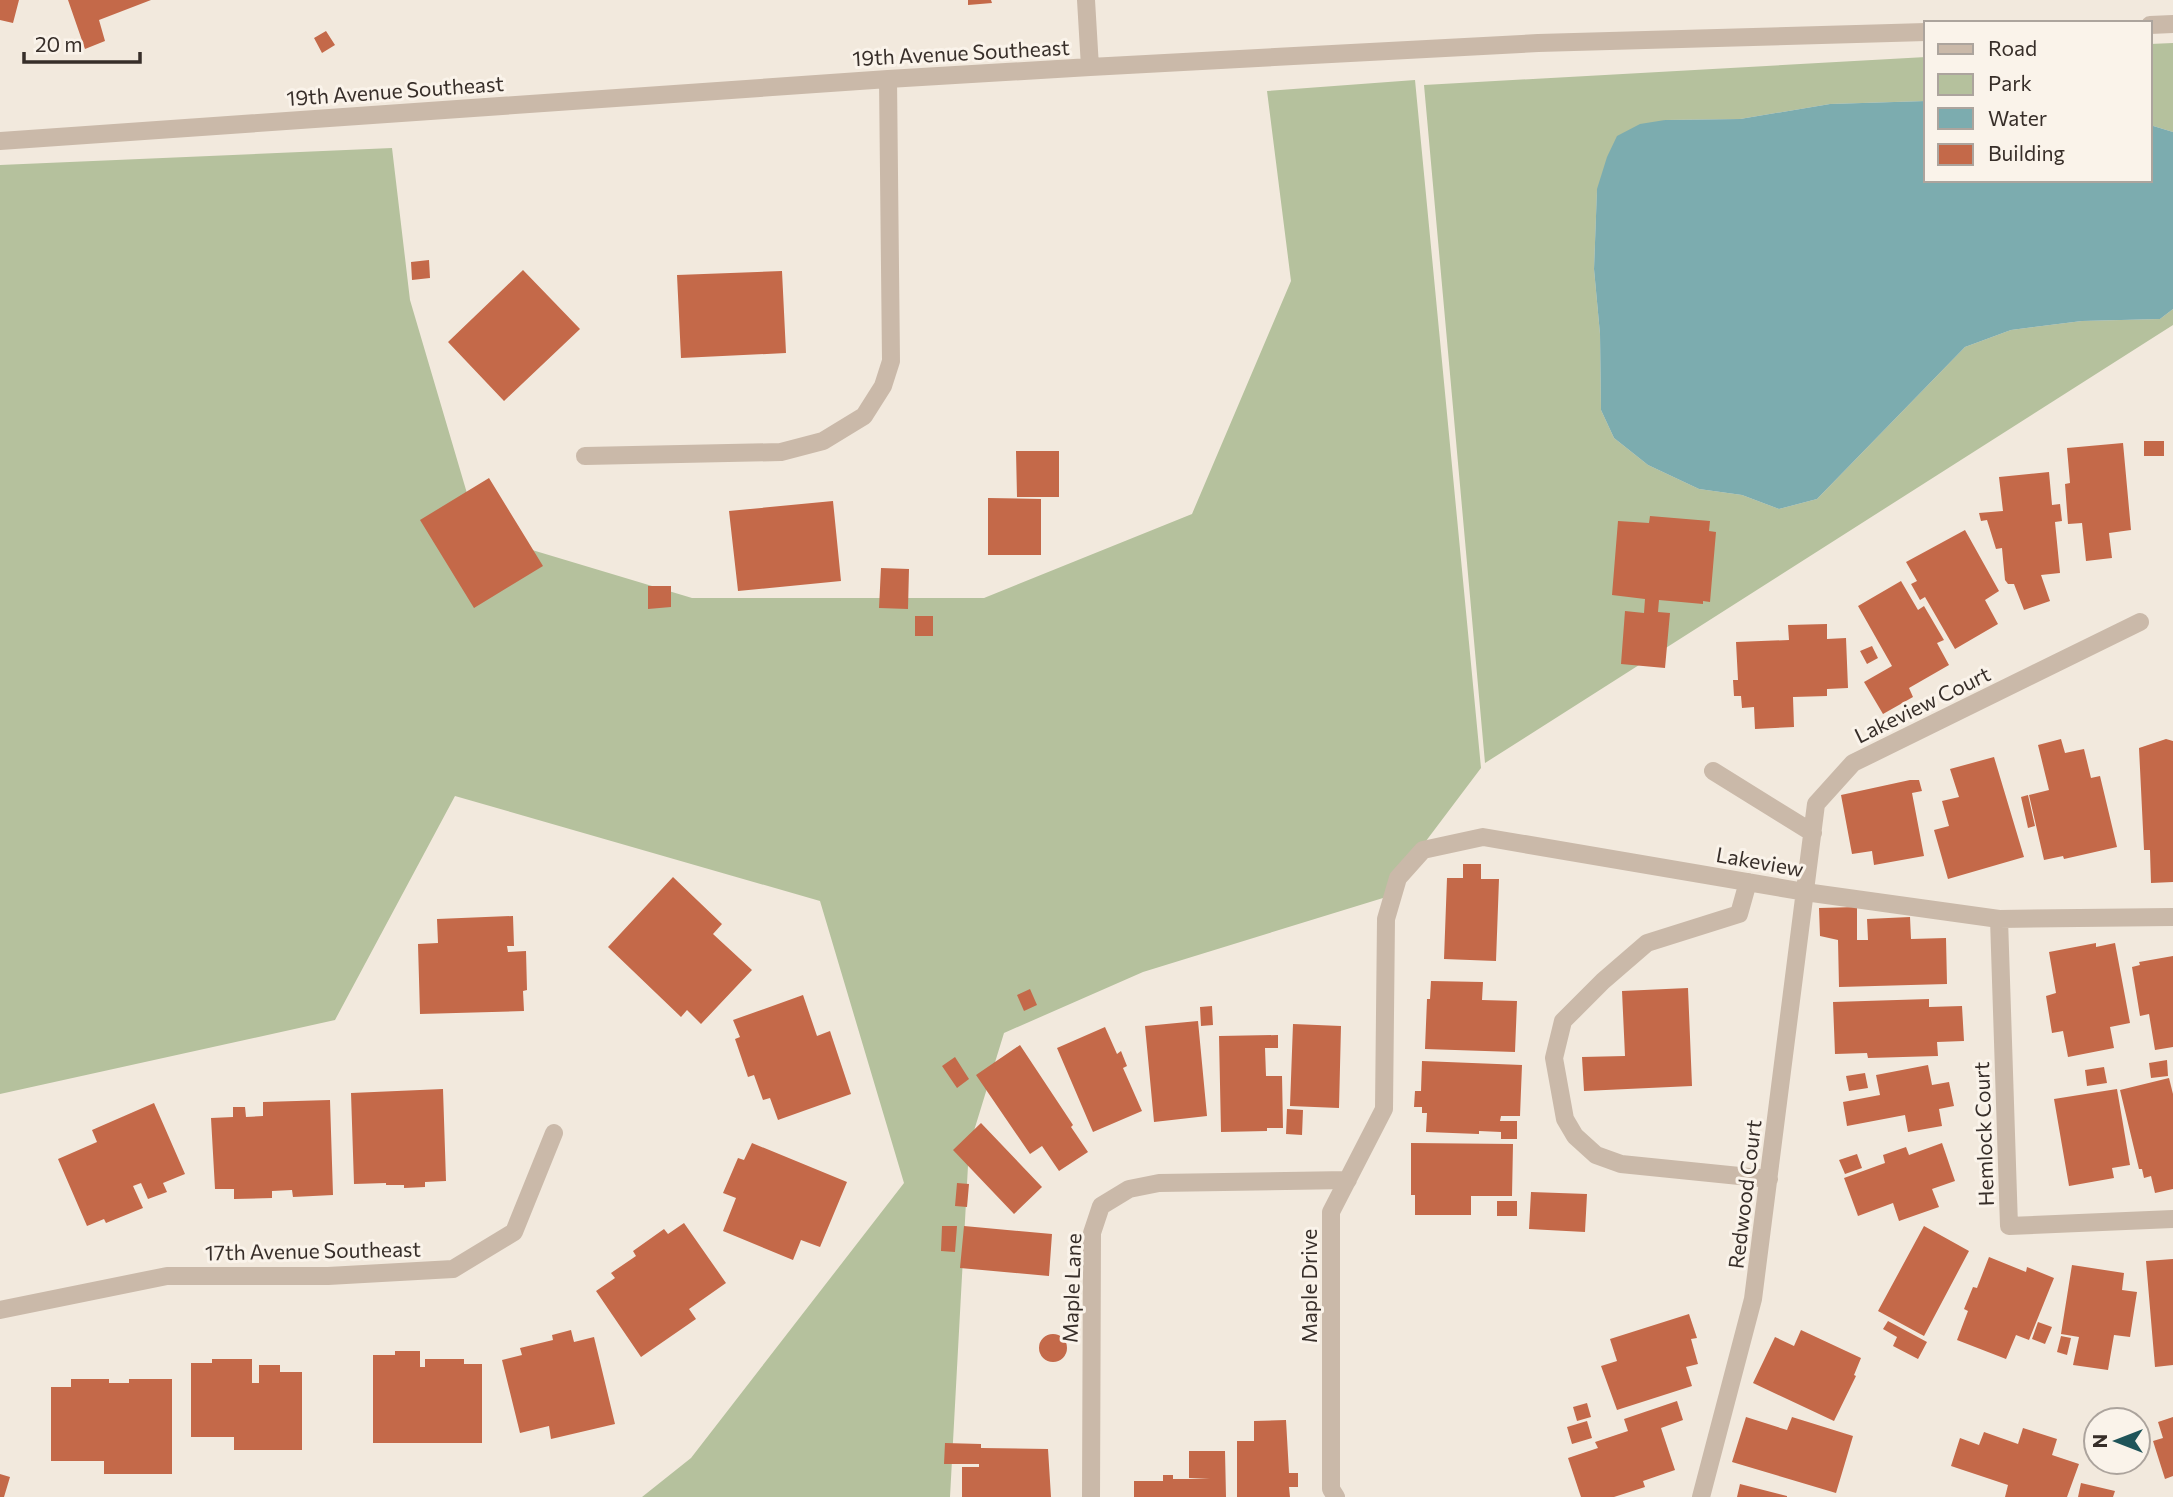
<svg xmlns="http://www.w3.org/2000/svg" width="2173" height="1497" viewBox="0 0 2173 1497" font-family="Commissioner,sans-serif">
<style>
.green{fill:#b5c19d}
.water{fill:#7cacaf}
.building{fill:#c46949}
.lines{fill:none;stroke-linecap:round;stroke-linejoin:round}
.minor{stroke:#cab9a9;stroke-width:18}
.labels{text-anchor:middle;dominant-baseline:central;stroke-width:6;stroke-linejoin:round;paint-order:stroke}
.street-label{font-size:21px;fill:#372e29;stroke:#faf3ea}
</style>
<rect width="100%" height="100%" fill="#f2e9dd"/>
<path class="green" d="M2173,43V132L2150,125V44Z
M1926,57V101L1830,104L1740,119L1665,120L1597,190L1594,269L1600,334L1601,410L1614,438L1648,465L1699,489L1742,495L1779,509L1817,499L1965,347L2011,330L2082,321L2160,319L2173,309V325L1485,763L1424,85Z
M1415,80L1481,768L1383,898L1143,972L1004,1033L969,1147L950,1497H642L691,1458L904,1183L820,901L455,796L335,1020L0,1094V165L392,148L410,300L479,534L692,598H984L1192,514L1291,281L1267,91Z"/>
<path class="water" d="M1926,101V180H2150V125L2173,132V309L2160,319L2082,321L2011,330L1965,347L1817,499L1779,509L1742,495L1699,489L1648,465L1614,438L1601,410L1600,334L1594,269L1597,189L1607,157L1617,136L1640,124L1665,120L1740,119L1830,104Z"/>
<path class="building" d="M0,0H19L13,23L0,20Z
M68,0H151L99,20L105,41L85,49Z
M968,0H991L992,3L968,5Z
M326,31L335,45L322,53L314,38Z
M429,260L430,278L412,280L411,262Z
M523,270L580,329L504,401L448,342Z
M782,271L786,353L681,358L677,275Z
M2144,441H2164V456H2144Z
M2123,443L2131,530L2109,533L2112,558L2086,561L2082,523L2068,524L2065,484L2070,483L2067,448Z
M1016,451H1059V497H1017Z
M2049,472L2052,505L2060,504L2062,521L2055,522L2060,573L2041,575L2050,601L2024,610L2014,584H2008L2005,580L2002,548L1996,549L1987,520L1981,521L1979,513L2003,511L1999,477Z
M489,478L543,566L474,608L420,520Z
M988,498L1041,499V555H988Z
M833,501L841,581L738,591L729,511Z
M1650,516L1710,521L1709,531L1716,532L1710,602L1703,601V604L1659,600L1658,612L1670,613L1665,668L1621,664L1625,611L1644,613L1645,599L1612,595L1618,521L1649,523Z
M1965,530L1999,591L1985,600L1998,624L1955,649L1925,597L1920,600L1911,584L1917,581L1906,562Z
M881,568L909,569L908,609L879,608Z
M1901,581L1918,610L1924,606L1944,640L1937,643L1949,665L1909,688L1913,697L1883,714L1864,682L1892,666L1858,606Z
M648,586H671V607L648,609Z
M915,616H933V636H915Z
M1827,624V639L1846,638L1848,688L1827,689V696L1793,697L1794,727L1755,729L1754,707L1742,708L1741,696H1734L1733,680H1738L1736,642L1789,640L1788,625Z
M1872,646L1878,658L1867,664L1860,651Z
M2061,739L2065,753L2084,749L2091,778L2100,776L2117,847L2064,859L2063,856L2044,860L2029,795L2049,790L2038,745Z
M2166,739L2173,741V882L2151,883L2150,850H2144L2139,748Z
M1994,757L2024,857L1948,879L1934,830L1949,826L1942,801L1959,797L1950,769Z
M1910,780H1919L1922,791L1912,793L1924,856L1874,865L1872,851L1852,854L1841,795Z
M2028,795L2035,826L2028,828L2021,797Z
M1463,864H1481V879H1499L1496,961L1444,959L1447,878H1463Z
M673,877L722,924L713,934L752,970L701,1024L687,1010L681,1017L608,947Z
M1857,907V940H1868L1867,919L1910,917L1911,939L1946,938L1947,984L1839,987L1838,940L1820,936L1819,908Z
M513,916L514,946H507L508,952L526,951L527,990L523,991L524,1011L420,1014L418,944L438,943L437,919Z
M2096,943V947L2115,943L2130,1023L2110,1027L2114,1048L2068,1057L2063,1031L2052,1033L2046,996L2056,993L2049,952Z
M2173,956V1047L2155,1050L2149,1014L2140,1016L2132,967L2140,965L2139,962Z
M1431,981L1483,982L1482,1000L1517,1001L1515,1052L1425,1049L1427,999H1430Z
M1688,988L1692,1086L1584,1091L1582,1057L1625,1056L1622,991Z
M1030,989L1037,1005L1024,1011L1017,995Z
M803,995L817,1036L830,1031L851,1094L778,1120L770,1098L763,1100L754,1075L748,1077L735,1039L740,1037L733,1020Z
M1929,999V1007L1962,1006L1964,1041L1937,1042L1938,1056L1868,1058L1867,1053L1835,1054L1833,1002Z
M1212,1006L1213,1025L1201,1026L1200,1007Z
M1198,1021L1207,1116L1154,1122L1145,1026Z
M1293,1024L1341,1026L1339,1108L1290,1106Z
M1105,1027L1117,1054L1121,1051L1127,1066L1123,1068L1142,1111L1093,1132L1057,1048Z
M1278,1035V1048H1265L1266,1076H1282L1283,1128H1267V1131L1221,1132L1219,1036Z
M1020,1045L1073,1125L1071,1127L1088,1152L1059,1171L1042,1146L1030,1154L976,1075Z
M955,1057L969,1079L957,1088L942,1066Z
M2167,1060L2168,1076L2151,1078L2149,1063Z
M1422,1061L1522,1065L1520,1116H1501L1500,1121H1517V1139H1501V1132L1479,1131V1134L1426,1132L1427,1113H1422V1107H1414L1415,1091H1421Z
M1928,1065L1932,1085L1949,1082L1954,1106L1939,1109L1942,1126L1908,1132L1905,1115L1847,1126L1843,1102L1880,1095L1876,1075Z
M2104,1067L2107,1083L2087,1086L2085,1070Z
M1865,1073L1868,1088L1849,1091L1846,1076Z
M2169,1078L2173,1094V1189L2155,1193L2151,1176L2144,1178L2142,1169H2139L2120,1090Z
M443,1089L446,1181L425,1182V1187L404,1188V1185H386V1183L354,1184L351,1093Z
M2117,1089L2130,1165L2112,1168L2114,1178L2069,1186L2054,1099Z
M330,1100L333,1195L293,1197L292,1190L272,1191V1198L234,1199V1189H215L211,1118L233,1117V1107H245L246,1117L263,1116V1102Z
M154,1103L185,1174L163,1183L167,1192L148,1199L141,1183L133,1186L143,1208L106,1223L104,1219L87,1226L58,1159L97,1142L92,1130Z
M1287,1109L1303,1110L1302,1135L1286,1134Z
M981,1123L1042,1187L1014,1214L953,1150Z
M752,1143L847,1182L820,1247L801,1240L793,1260L723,1231L736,1198L723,1193L738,1158L744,1160Z
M1411,1143L1513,1144L1512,1196H1471V1215H1415V1195H1411Z
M1942,1143L1955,1181L1932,1189L1939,1207L1899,1221L1893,1203L1858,1216L1844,1178L1885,1163L1883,1155L1906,1147L1909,1155Z
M1857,1154L1862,1168L1845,1174L1839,1160Z
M957,1183L969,1184L967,1207L955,1206Z
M1531,1192L1587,1194L1585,1232L1529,1229Z
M1497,1201H1517V1216H1497Z
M684,1223L726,1283L689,1309L696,1319L641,1357L596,1291L615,1278L611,1273L636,1256L633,1251L664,1229L668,1234Z
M942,1226H957L955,1252L941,1251Z
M964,1226L1052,1234L1049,1276L960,1268Z
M1924,1226L1969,1251L1924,1336L1878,1311Z
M1989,1257L2026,1272L2027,1267L2054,1278L2029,1340L2016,1335L2006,1359L1957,1340L1968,1311L1964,1309L1973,1287L1977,1288Z
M2173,1259V1365L2155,1367L2146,1261Z
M2072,1265L2124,1273L2122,1290L2137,1292L2130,1337L2114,1335L2108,1370L2073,1365L2079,1337L2061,1334Z
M1689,1314L1697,1338L1691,1339L1698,1364L1686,1367L1692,1386L1617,1410L1601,1366L1617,1361L1610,1339Z
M1888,1321L1927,1342L1918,1359L1893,1346L1897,1337L1883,1329Z
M2038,1322L2052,1327L2045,1344L2032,1339Z
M571,1330L574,1342L594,1337L615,1424L551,1439L549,1426L520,1433L502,1360L522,1355L520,1348L553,1340L552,1335Z
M1801,1330L1861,1358L1854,1375L1856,1376L1834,1421L1753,1383L1775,1337L1794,1346Z
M1039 1348a14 14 0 1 1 28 0a14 14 0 1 1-28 0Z
M2061,1336L2071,1338L2067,1355L2057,1352Z
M395,1351H420V1367H425V1359H464V1364H482V1443H373V1355H395Z
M212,1359H252V1383H259V1365H280V1372H302V1450H234V1437H191V1363H212Z
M71,1379H109V1383H129V1379H172V1474H104V1461H51V1387H71Z
M1677,1401L1683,1420L1661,1428L1675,1470L1643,1481L1645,1487L1614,1497H1581L1568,1458L1598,1448L1595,1442L1628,1431L1624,1419Z
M1587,1403L1591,1417L1577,1421L1573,1407Z
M1746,1417L1787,1430L1792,1417L1853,1436L1836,1493L1732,1462Z
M2173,1417V1476L2165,1479L2153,1441L2163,1438L2158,1422Z
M1286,1420L1289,1473H1298V1487H1289L1290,1497H1237V1441H1254V1421Z
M1587,1421L1592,1438L1572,1444L1567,1427Z
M2023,1428L2057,1439L2052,1455L2079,1464L2067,1497H2005L2008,1485L1951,1466L1960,1438L1979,1445L1984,1432L2018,1444Z
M945,1443L981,1444V1448L1048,1449L1051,1497H962V1467H979V1464H944Z
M1189,1451H1225L1226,1497H1134V1481H1163V1475H1173V1479H1210L1189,1478Z
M0,1474L10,1477L4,1497H0Z
M2081,1483L2115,1491L2113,1497H2078Z
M1740,1484L1787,1496V1497H1737Z"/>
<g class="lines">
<path class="minor" d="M1086,0L1090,67
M2150,25L2173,24
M0,141L888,79L1090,67L1538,43L1926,32
M585,456L781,452L823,441L864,416L883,386L891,361L888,79
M1713,771L1813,833
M1748,882L1739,914L1647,943L1603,981L1563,1021L1554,1058L1565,1119L1575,1136L1596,1155L1621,1164L1769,1179
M1999,919L2009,1226L2173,1219
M0,1310L167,1276H328L453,1269L514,1232L554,1133
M1091,1497L1092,1233L1101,1206L1129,1189L1159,1183L1348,1180
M1336,1497L1331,1489V1212L1384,1109L1386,919L1398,878L1423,850L1483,837L1805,892L1999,919L2173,917
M1701,1497L1753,1299L1816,804L1853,763L2140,622"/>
</g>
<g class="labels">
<g class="street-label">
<text transform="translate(961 52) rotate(-3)">19th Avenue Southeast</text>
<text transform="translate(395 90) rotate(-4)">19th Avenue Southeast</text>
<text transform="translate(1922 704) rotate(-26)">Lakeview Court</text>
<text transform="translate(1760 861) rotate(10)">Lakeview</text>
<text transform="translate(1983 1134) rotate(-92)">Hemlock Court</text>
<text transform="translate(1744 1194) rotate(-83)">Redwood Court</text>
<text transform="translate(313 1250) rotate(-1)">17th Avenue Southeast</text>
<text transform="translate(1308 1286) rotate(-90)">Maple Drive</text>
<text transform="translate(1071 1288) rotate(-88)">Maple Lane</text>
</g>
</g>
<rect x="1924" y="21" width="228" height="161" fill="#faf3ea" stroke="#aca49d" stroke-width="2"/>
<rect x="1938" y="44" width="35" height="10" fill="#cab9a9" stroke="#aca49d" stroke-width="2"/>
<text x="1988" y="56" font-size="21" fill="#372e29">Road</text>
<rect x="1938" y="74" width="35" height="21" fill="#b5c19d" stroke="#aca49d" stroke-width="2"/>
<text x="1988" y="91" font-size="21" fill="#372e29">Park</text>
<rect x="1938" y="108" width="35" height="21" fill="#7cacaf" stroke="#aca49d" stroke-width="2"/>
<text x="1988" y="126" font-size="21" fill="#372e29">Water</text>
<rect x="1938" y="144" width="35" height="21" fill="#c46949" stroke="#aca49d" stroke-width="2"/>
<text x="1988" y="161" font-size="21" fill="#372e29">Building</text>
<g transform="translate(2117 1441) rotate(270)"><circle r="33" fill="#faf3ea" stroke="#aca49d" stroke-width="2"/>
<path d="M0-5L12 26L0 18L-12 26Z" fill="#1f5459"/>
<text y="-10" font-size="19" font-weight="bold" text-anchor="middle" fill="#372e29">N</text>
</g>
<path d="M24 52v10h116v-10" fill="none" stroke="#372e29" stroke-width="3.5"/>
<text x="35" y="52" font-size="21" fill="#372e29" stroke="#faf3ea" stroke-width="5" paint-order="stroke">20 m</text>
</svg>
